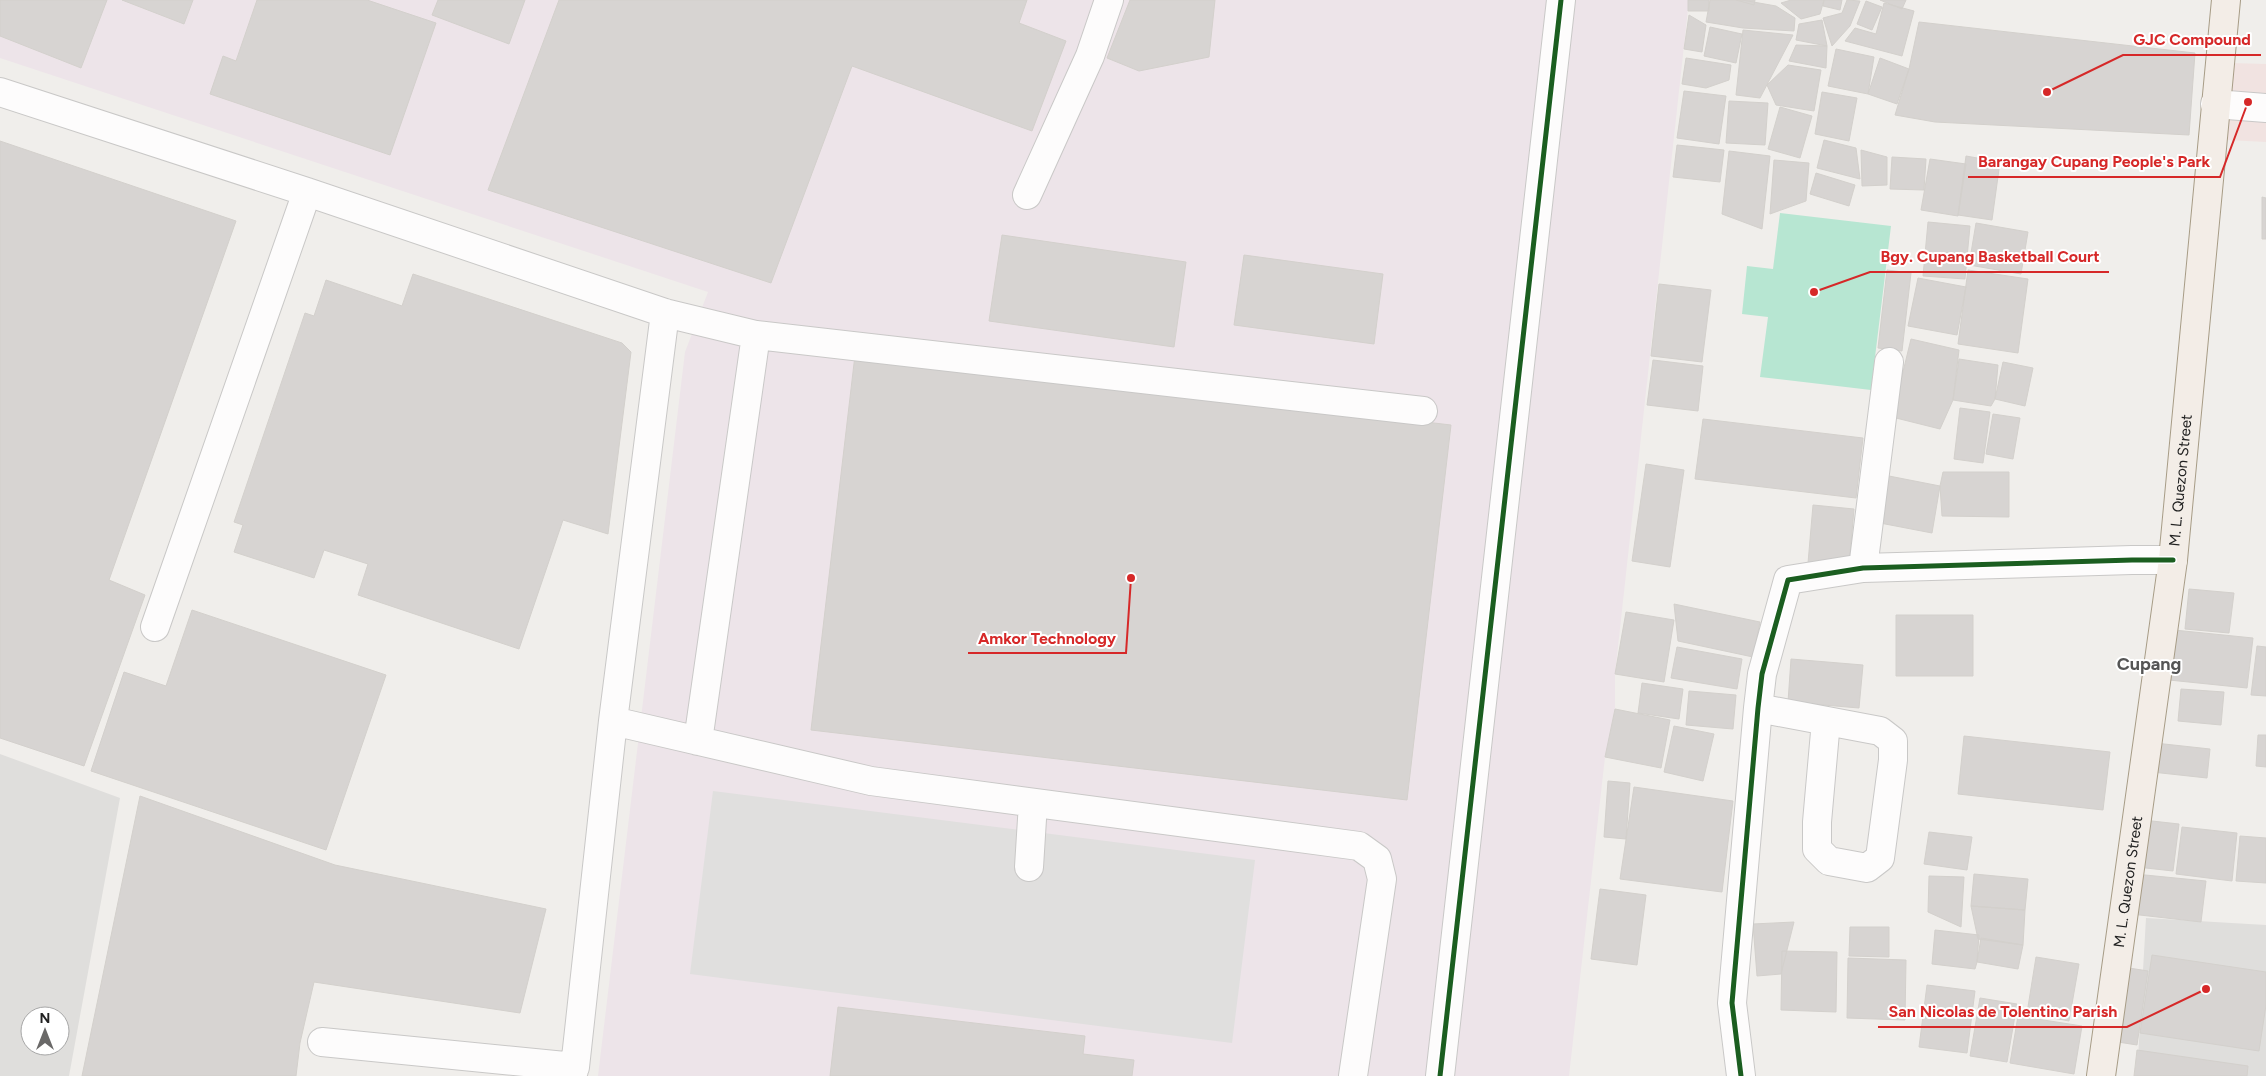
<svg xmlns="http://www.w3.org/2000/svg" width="2266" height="1076" viewBox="0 0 2266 1076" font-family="Figtree,sans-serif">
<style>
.residential{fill:#dfdedc;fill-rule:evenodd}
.commercial{fill:#f1e3e1}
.industrial{fill:#ede4e9}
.pitch{fill:#b7e6d2}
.parking{fill:#e0dfde}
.building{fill:#d7d4d2;stroke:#d3d0cc}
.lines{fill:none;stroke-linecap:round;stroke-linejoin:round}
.minor-casing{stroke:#c9c8c7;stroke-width:30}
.major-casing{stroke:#a79c86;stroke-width:30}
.minor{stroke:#fdfcfc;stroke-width:28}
.major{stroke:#f3ede7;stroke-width:28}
.cycleway-casing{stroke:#fff;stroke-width:8}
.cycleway{stroke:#1b5e20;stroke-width:5}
.labels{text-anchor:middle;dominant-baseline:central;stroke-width:4;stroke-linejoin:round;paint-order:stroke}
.street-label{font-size:15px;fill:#222;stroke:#fff}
.quarter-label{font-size:18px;font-weight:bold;fill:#555;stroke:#fff}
.leader{fill:none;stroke:#d62828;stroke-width:2}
.callout-dot{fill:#d62828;stroke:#fff;stroke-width:2}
.callout-label{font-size:16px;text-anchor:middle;font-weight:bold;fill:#d62828;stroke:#fff;stroke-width:4;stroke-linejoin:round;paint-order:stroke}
</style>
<rect width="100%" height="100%" fill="#f0eeeb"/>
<path class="residential" d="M0,754L120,798L69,1076H0ZM30,1016H60V1046H30Z
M2146,918L2266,925V1076H2137Z"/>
<path class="commercial" d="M2231,63L2266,64V142L2227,140Z"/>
<path class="industrial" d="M0,0H1689L1615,674V709L1605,757L1569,1076H598L685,352L708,292L0,58Z"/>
<path class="pitch" d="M1780,213L1891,226L1871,390L1760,377L1768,317L1742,314L1747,266L1773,269Z"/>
<path class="parking" d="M713,791L1255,860L1232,1043L690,974Z"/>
<path class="building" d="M0,0H107L81,68L0,36Z
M122,0H193L184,24Z
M257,0H367L436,23L390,155L210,94L223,56L236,61Z
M438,0H525L509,44L432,15Z
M559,0H1027L1019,23L1066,41L1032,131L852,66L771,283L488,190Z
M1130,0H1215L1209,57L1139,71L1107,58Z
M1688,0H1709V11H1688Z
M1710,0H1742L1776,6L1795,18L1794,31L1743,28L1706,22Z
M1736,0H1755L1754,5Z
M1791,0H1824L1820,14L1801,19L1781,3Z
M1824,0H1842L1840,10L1823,6Z
M1847,0L1860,1L1850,26L1832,46L1823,18L1842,13Z
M1880,0H1906L1902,9Z
M1866,1L1882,7L1872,30L1857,24Z
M1884,3L1914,11L1902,56L1845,41L1855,28L1876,34Z
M1689,15L1706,25L1702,52L1684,49Z
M1822,20L1827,46L1796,40L1799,24Z
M1919,22L2195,53L2189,135L1935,122L1895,115L1909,69Z
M1710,27L1742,34L1736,63L1704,56Z
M1743,30L1793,35L1760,98L1736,95Z
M1796,45L1827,46L1826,68L1789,61Z
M1836,49L1874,57L1868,94L1828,86Z
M1686,58L1731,65L1729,80L1706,88L1682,84Z
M1880,58L1909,69L1897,104L1868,94Z
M1788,65L1821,70L1814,111L1776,105L1767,85Z
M1684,91L1726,96L1719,144L1677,138Z
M1822,92L1857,98L1849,141L1815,134Z
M1729,101L1768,103L1765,145L1726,143Z
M1780,107L1812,116L1800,158L1768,149Z
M1824,140L1856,148L1860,179L1817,168Z
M0,141L236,221L109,580L145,595L84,766L0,738Z
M1677,145L1724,150L1720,182L1673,177Z
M1861,150L1887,157V185L1862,186Z
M1729,151L1770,156L1762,229L1722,214Z
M1966,156L2000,162L1992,220L1958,215Z
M1892,157L1926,159L1924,190L1890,189Z
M1930,159L1966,164L1958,216L1921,210Z
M1774,160L1809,163L1806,201L1770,214Z
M1816,173L1855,185L1849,206L1810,194Z
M2262,197L2266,198V239H2262Z
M1928,222L1970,226L1965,279L1923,276Z
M1976,223L2028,232L2021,274L1969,265Z
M1002,235L1186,262L1174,347L989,321Z
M1244,255L1383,274L1374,344L1234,325Z
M1887,270L1911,273L1902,351L1878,348Z
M1968,270L2028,279L2018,353L1958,344Z
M413,274L622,343L631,352L608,534L563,520L519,649L358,595L368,564L324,550L314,578L234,552L243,525L234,522L305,313L314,316L326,280L402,306Z
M1918,278L1966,287L1957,335L1908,326Z
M1659,284L1711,290L1702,362L1651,356Z
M1911,339L1959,350L1953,400L1940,429L1892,417Z
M855,355L1451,425L1407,800L811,730Z
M1959,359L1998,365L1995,399L1991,406L1953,400Z
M1653,360L1703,366L1698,411L1647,405Z
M2003,362L2033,368L2025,406L1995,399Z
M1960,408L1990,412L1983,463L1954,459Z
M1993,414L2020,418L2013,459L1986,454Z
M1703,419L1863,438L1856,498L1695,479Z
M1646,464L1684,470L1670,567L1632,561Z
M1943,472H2009V517L1942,516L1940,486Z
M1889,476L1940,486L1932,533L1880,523Z
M1813,505L1854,509L1849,566L1808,563Z
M2189,589L2234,593L2229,633L2185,629Z
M1674,604L1760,622L1753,657L1678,641Z
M192,610L386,675L326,850L91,771L124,672L166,686Z
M1626,612L1674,620L1664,682L1615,674Z
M1896,615H1973V676H1896Z
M2174,630L2253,638L2247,688L2169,680Z
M2257,646L2266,647V696L2251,695Z
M1677,647L1742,659L1737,689L1671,678Z
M1791,659L1863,665L1859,708L1788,702Z
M1642,683L1683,689L1679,719L1638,713Z
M2181,689L2224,692L2221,725L2178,721Z
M1689,691L1736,695L1733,729L1686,725Z
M1615,709L1670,720L1661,768L1605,757Z
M1674,726L1714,734L1703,781L1664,772Z
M2258,735H2266V767L2256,766Z
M1964,736L2110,752L2103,810L1958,794Z
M2155,743L2210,749L2207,778L2152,772Z
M1608,781L1630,783L1626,839L1604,837Z
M1634,787L1733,801L1722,892L1620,879Z
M140,796L335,865L546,909L520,1013L314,982L300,1043L296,1076H82Z
M2143,820L2179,824L2173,871L2137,867Z
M2182,827L2237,833L2232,881L2176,874Z
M1929,832L1972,837L1967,870L1924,864Z
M2240,836L2266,838V883L2236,881Z
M1974,874L2028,879L2025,910L1971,906Z
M2135,874L2206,881L2201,922L2131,914Z
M1929,876L1964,877L1961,927L1928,912Z
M1600,889L1646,895L1637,965L1591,959Z
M1971,906L2025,910L2023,945L1978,939Z
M1794,922L1781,974L1757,976L1753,924Z
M1850,927H1889V957L1849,956Z
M1935,930L1979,935L1977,962L1975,969L1932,964Z
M1981,938L2023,945L2018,969L1977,962Z
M1782,951L1837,952L1836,1012L1781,1010Z
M2152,955L2266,972V1005L2259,1051L2140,1033Z
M2036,957L2079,964L2069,1021L2027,1013Z
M1848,958L1906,960L1905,1020L1847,1018Z
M2129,968L2148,971L2137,1045L2118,1042Z
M1927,985L1975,991L1967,1053L1919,1047Z
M1980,998L2017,1004L2007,1062L1970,1056Z
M838,1007L1085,1036L1083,1054L1134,1060L1132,1076H830Z
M2018,1016L2082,1026L2074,1074L2010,1063Z
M2137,1050L2248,1066L2247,1076H2134Z"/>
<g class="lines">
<g class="minor-casing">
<path id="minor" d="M0,92L307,192L665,313L756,335L1423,411
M2215,104L2266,108
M1027,195L1090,56L1109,0
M1863,568L1889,362
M155,627L307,192
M1758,708L1880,731L1893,741V760L1880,858L1867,868L1829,861L1817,849V822L1826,721
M613,721L871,781L1359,846L1377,859L1382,879L1353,1076
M698,741L756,335
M1029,867L1033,803
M322,1042L575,1067
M572,1076L575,1067L613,721L665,313
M1440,1076L1561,0
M1741,1076L1732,1003L1758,708L1762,674L1788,580L1863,568L2132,560H2173"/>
</g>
<g class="major-casing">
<g id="major">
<path id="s1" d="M2101,1076L2173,560L2226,0"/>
</g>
</g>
<use href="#minor" class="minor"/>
<use href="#major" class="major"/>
<g class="cycleway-casing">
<path id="cycleway" d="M1440,1076L1561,0
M1741,1076L1732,1003L1758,708L1762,674L1788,580L1863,568L2132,560H2173"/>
</g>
<use href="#cycleway" class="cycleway"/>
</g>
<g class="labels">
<g class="street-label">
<text stroke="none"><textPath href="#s1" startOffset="601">M. L. Quezon Street</textPath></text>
<text stroke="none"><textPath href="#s1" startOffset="196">M. L. Quezon Street</textPath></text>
</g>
<g class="quarter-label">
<text x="2149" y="664">Cupang</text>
</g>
</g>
<path class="leader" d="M2047 92L2123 55H2261M2248 102L2220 177H1968M1814 292L1870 272H2109M1131 578L1126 653H968M2206 989L2127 1027H1878"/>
<g class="callout-dot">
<circle cx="2047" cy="92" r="5"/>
<circle cx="2248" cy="102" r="5"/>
<circle cx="1814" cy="292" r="5"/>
<circle cx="1131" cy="578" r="5"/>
<circle cx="2206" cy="989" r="5"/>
</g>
<g class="callout-label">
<text x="2192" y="45">GJC Compound</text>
<text x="2094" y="167">Barangay Cupang People's Park</text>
<text x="1990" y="262">Bgy. Cupang Basketball Court</text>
<text x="1047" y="644">Amkor Technology</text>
<text x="2003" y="1017">San Nicolas de Tolentino Parish</text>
</g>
<g transform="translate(45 1031)"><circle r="24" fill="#ffffff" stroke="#a7a7a7"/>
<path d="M0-4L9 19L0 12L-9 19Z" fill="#6a6968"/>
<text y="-8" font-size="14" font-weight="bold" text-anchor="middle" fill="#222222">N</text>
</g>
</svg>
